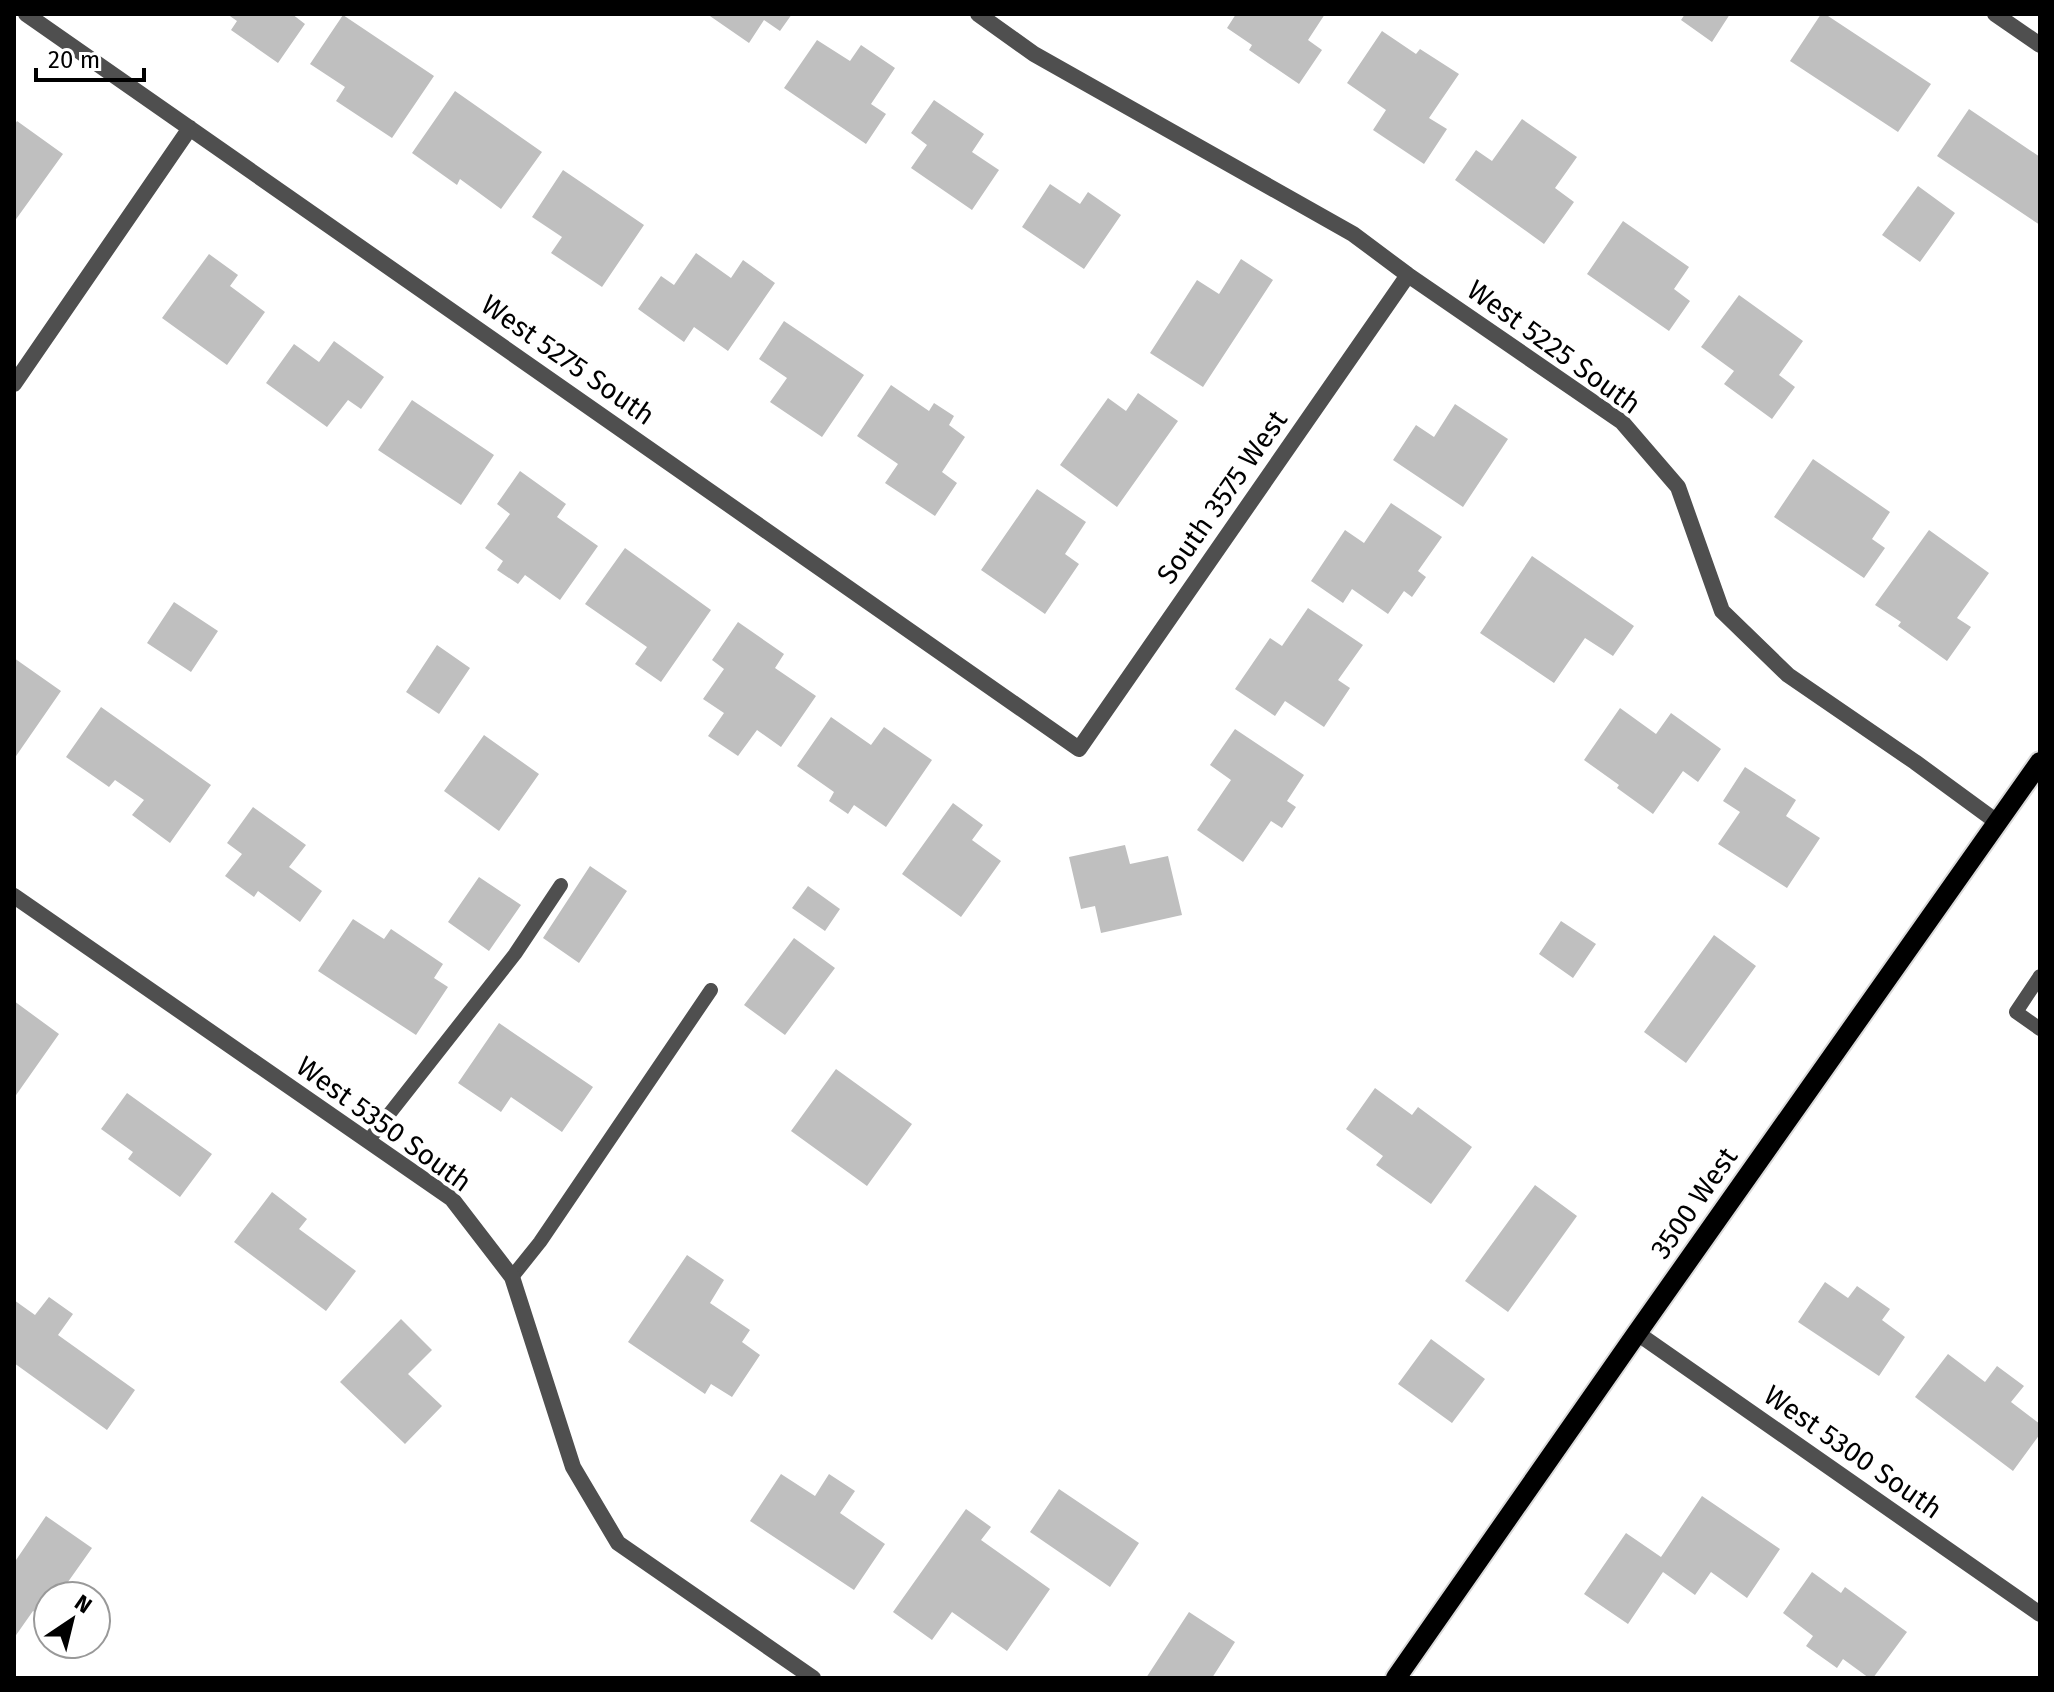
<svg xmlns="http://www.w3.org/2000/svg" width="2054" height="1692" viewBox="0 0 2054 1692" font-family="'Fira Sans',sans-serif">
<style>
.building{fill:#bfbfbf}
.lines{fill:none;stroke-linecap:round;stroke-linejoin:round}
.primary-casing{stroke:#dbdbdb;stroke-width:24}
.service{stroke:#4f4f4f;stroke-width:14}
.minor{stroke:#4f4f4f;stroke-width:16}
.primary{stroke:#000;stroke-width:20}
.labels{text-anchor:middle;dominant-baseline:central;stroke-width:8;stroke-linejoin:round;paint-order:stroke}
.street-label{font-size:28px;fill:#000;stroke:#fff}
</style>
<rect width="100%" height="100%" fill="#fff"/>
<path class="building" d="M227,14H292L305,24L278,63L231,30L237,21Z
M707,14H792L780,31L764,20L749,43Z
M1236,14H1325L1308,40L1322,50L1299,84L1249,50L1252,45L1227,28Z
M1685,14H1730L1712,42L1681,20Z
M1821,14H1825L1931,84L1898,132L1790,61Z
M343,15L434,76L392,138L336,101L345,87L310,64Z
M1382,31L1416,54L1420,49L1459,74L1429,118L1447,129L1424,164L1373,130L1386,110L1347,83Z
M817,40L850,61L861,45L895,68L871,104L886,114L866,144L784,88Z
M455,91L542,152L501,209L460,179L457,185L412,153Z
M934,100L984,134L972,152L999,170L972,210L911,168L927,145L911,133Z
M1969,109L2040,157V225L1937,156Z
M1522,119L1577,157L1555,188L1574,202L1544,244L1455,180L1476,150L1492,161Z
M17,121L63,154L14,222V126Z
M563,170L644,225L602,287L551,253L562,237L532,217Z
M1050,184L1080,204L1088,192L1121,215L1084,269L1022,227Z
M1918,186L1955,213L1920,262L1882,235Z
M1623,221L1689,267L1674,289L1690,301L1669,331L1587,274Z
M696,253L731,278L743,260L775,283L728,351L694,327L684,342L638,309L661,276L674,285Z
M209,254L238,275L230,286L265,312L227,365L162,318Z
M1241,259L1273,280L1203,387L1150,353L1197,280L1219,294Z
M1739,295L1803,341L1779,375L1795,387L1772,419L1724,384L1734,371L1701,347Z
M784,321L864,375L822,437L770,402L787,378L759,359Z
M334,341L384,377L361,409L348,400L327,427L266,383L294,344L319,362Z
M891,385L929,411L934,403L954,416L949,425L965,437L942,472L957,483L935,516L885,483L898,464L857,436Z
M1138,393L1178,421L1117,507L1060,465L1108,398L1126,411Z
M412,400L494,455L461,505L378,450Z
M1455,404L1508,439L1463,507L1393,460L1416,425L1434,437Z
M1813,459L1890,512L1872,539L1885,548L1864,578L1774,517Z
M520,471L566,504L557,517L598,546L560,600L525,575L518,584L497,570L503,561L485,548L510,514L497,504Z
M1037,489L1086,522L1065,554L1079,564L1045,614L981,570Z
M1391,503L1442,537L1418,571L1426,577L1412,597L1404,591L1388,614L1352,589L1343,603L1311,581L1345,530L1364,543Z
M1929,530L1989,573L1957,618L1971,627L1947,661L1898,626L1901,622L1875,605Z
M625,548L711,610L661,682L635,664L647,647L585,604Z
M1532,556L1634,626L1613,656L1585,638L1554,683L1480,633Z
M174,602L218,631L191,672L147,643Z
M1308,608L1363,645L1338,680L1350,688L1324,727L1285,701L1275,716L1235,689L1270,638L1282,646Z
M738,622L784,654L775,668L816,696L781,747L757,730L738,756L708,736L724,713L703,699L724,669L712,660Z
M437,645L470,668L439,714L406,692Z
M14,658L61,691L14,759Z
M101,707L211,785L170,843L132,815L144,800L115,780L109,787L66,757Z
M1620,708L1656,734L1671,713L1721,749L1698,782L1683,771L1653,814L1617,788L1619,785L1584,760Z
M831,717L871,745L884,727L932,760L886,827L854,805L848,814L829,801L834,792L797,766Z
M1235,729L1304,775L1287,801L1296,807L1282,828L1271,821L1243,862L1197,830L1231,780L1210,765Z
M484,735L539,774L499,831L444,791Z
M1745,767L1796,800L1786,816L1820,838L1787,888L1718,844L1740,812L1723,801Z
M953,803L983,825L972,840L1001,861L961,917L902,874Z
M253,807L306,845L289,867L322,891L300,922L258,891L254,897L225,876L242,854L227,843Z
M1125,845L1130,864L1168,856L1182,915L1101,933L1095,906L1081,909L1069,857Z
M590,866L627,891L579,963L543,938Z
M479,877L521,905L489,951L448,922Z
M808,886L840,909L825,931L792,908Z
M353,919L384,939L391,929L443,964L434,978L448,987L416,1035L318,971Z
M1561,921L1596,944L1573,978L1539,954Z
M1714,935L1756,966L1686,1063L1644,1032Z
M794,938L835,968L785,1035L744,1005Z
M14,1001L59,1034L14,1098Z
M499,1023L593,1087L562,1132L511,1097L501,1112L458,1083Z
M836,1069L912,1124L867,1186L791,1131Z
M1375,1088L1412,1115L1418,1107L1472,1147L1431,1204L1376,1165L1383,1156L1346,1129Z
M127,1093L212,1154L180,1197L128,1159L133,1152L101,1129Z
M1535,1185L1577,1216L1508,1312L1465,1281Z
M272,1192L307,1219L299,1229L356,1271L326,1311L234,1242Z
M687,1255L724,1280L710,1303L750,1330L742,1342L760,1355L732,1397L711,1384L705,1394L628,1342Z
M1825,1282L1848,1298L1857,1286L1890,1309L1882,1320L1905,1337L1879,1376L1798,1322Z
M49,1297L73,1314L58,1335L135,1390L107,1430L14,1363V1300L35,1315Z
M401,1319L432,1350L408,1374L442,1406L405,1444L340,1382Z
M1431,1339L1485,1379L1452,1423L1398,1384Z
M1948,1354L1985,1382L1997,1366L2024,1386L2011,1402L2040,1424V1434L2013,1471L1915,1397Z
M781,1474L815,1496L829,1474L855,1491L840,1513L885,1544L854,1590L750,1521Z
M1059,1489L1139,1543L1110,1587L1030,1532Z
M1702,1496L1780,1549L1747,1598L1711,1572L1695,1595L1663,1572L1628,1624L1584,1594L1626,1533L1661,1557Z
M966,1509L991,1527L981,1540L1050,1589L1007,1651L952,1612L932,1640L893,1612Z
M46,1516L92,1548L58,1596H48V1611L44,1618L33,1611L14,1638V1563Z
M1812,1572L1841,1593L1845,1587L1907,1632L1873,1678H1869L1843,1659L1837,1668L1806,1646L1813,1636L1783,1613Z
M1189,1612L1235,1642L1212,1678H1146Z"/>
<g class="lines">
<g class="primary-casing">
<path id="primary" d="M1396,1678L1637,1333L2040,762"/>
</g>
<path class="service" d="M2040,976L2016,1012L2040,1029
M368,1141L515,954L561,885
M512,1277L540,1242L711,990"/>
<path class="minor" d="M26,14L1079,749L1408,275
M978,14L1034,54L1353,234L1408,275L1622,422L1678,487L1722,611L1788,675L1915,762L1997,822
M1995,14L2040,45
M14,384L190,128
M14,896L452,1199L512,1277L573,1467L618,1543L813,1678
M1637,1333L2040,1614"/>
<use href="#primary" class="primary"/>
</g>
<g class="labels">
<g class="street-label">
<text transform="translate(1554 347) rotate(36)">West 5225 South</text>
<text transform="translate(568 360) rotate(35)">West 5275 South</text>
<text transform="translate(1222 497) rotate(-55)">South 3575 West</text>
<text transform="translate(384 1124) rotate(36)">West 5350 South</text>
<text transform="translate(1694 1203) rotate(-55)">3500 West</text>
<text transform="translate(1853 1452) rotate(35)">West 5300 South</text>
</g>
</g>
<rect width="2054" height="1692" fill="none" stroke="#000000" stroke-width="32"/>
<g transform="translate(72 1620) rotate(35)"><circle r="38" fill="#ffffff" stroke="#999999" stroke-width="2"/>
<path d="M0-6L14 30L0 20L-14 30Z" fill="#000000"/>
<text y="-12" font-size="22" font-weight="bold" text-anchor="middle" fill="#000000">N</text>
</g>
<path d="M36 68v12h108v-12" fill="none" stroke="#000000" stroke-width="4"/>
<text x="48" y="68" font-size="24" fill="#000000" stroke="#ffffff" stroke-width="6" paint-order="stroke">20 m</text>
</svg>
